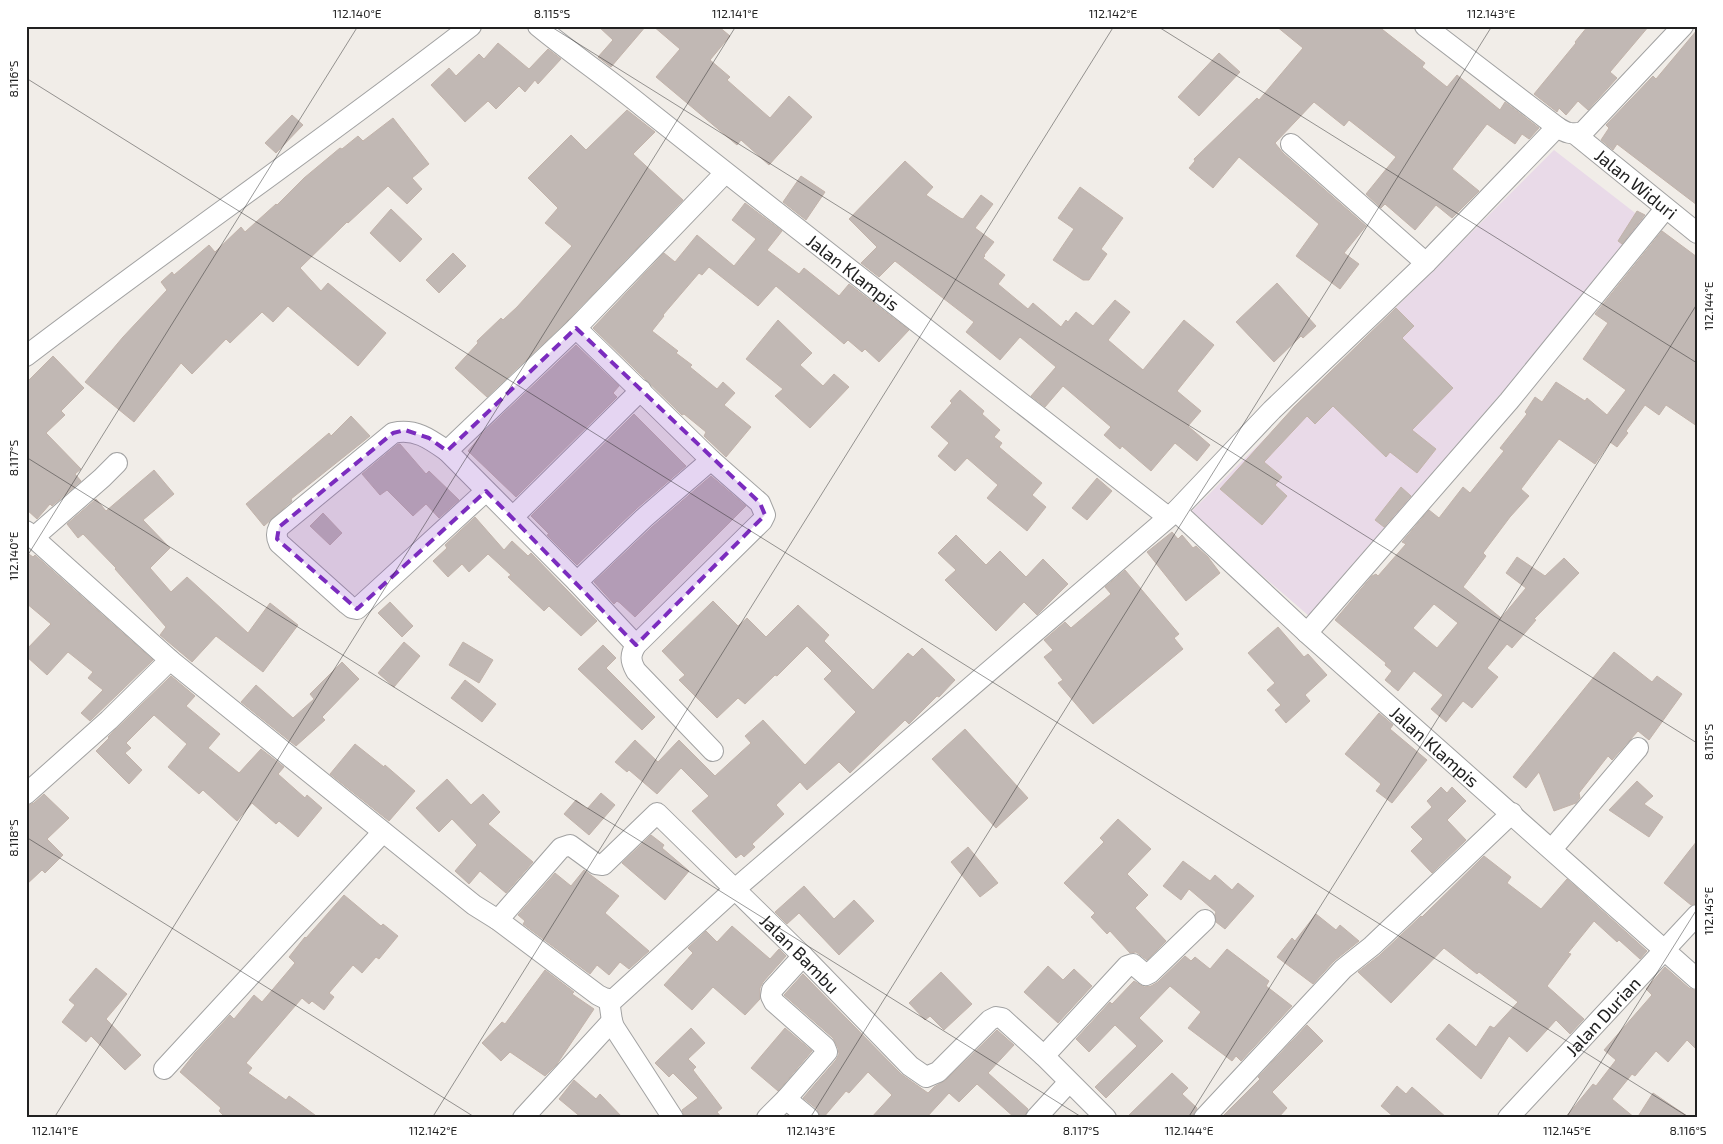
<svg xmlns="http://www.w3.org/2000/svg" width="1723" height="1144" viewBox="0 0 1723 1144" font-family="'Exo 2',sans-serif">
<style>
.industrial{fill:#e9dae8}
.building{fill:#c1b8b4;stroke:#c2b3aa;fill-rule:evenodd}
.lines{fill:none;stroke-linecap:round;stroke-linejoin:round}
.street-casing{stroke:#a2a2a2;stroke-width:22}
.street{stroke:#fff;stroke-width:20}
.marked{fill:#7b2cbf;fill-opacity:0.2;stroke:#7b2cbf;stroke-width:4;stroke-dasharray:10 6;stroke-linejoin:round}
.ticks{fill:none;stroke:#212121;stroke-width:1;stroke-opacity:0.45}
.labels{text-anchor:middle;dominant-baseline:central;stroke-width:4.5;stroke-linejoin:round;paint-order:stroke}
.street-label{font-size:18px;fill:#212121;stroke:#fff}
.neatline{fill:none;stroke:#212121;stroke-width:2}
.ticks-label{font-size:12px;text-anchor:middle;fill:#212121}
</style>
<rect width="100%" height="100%" fill="#f1ede8"/>
<path class="industrial" d="M1554,150L1648,223L1309,616L1190,513Z"/>
<path class="building" d="M598,26H646L611,67L598,57L613,40Z
M653,26H718L730,36L710,60L730,77L727,80L770,118L789,96L812,117L769,165L741,140L737,145L656,77L680,49Z
M1276,26H1378L1425,63L1422,67L1447,87L1457,75L1500,110L1505,102L1539,128L1529,139L1522,134L1515,144L1487,124L1452,169L1479,191L1452,218L1436,205L1415,230L1385,204L1381,208L1366,194L1396,157L1349,120L1344,126L1314,102L1275,143L1283,153L1366,226L1344,253L1359,264L1340,289L1296,256L1319,224L1239,157L1213,188L1189,168L1195,161L1194,159L1257,98L1259,100L1303,48Z
M1588,26H1649L1610,72L1617,78L1588,110L1578,101L1566,115L1559,108L1557,112L1534,94L1576,43L1575,42Z
M1697,30V205L1617,144L1613,150L1601,140L1609,128L1606,125L1653,76L1656,79Z
M498,43L529,69L548,49L561,59L538,84L535,80L525,92L519,86L496,109L488,101L465,122L431,85L449,68L456,76L479,54L484,59Z
M1219,53L1240,72L1199,116L1178,97Z
M627,110L655,132L633,154L683,200L568,320L487,397L455,368L478,343L477,341L501,318L503,320L517,307L572,246L545,223L558,208L528,178L571,135L586,150Z
M292,115L303,125L276,153L265,143Z
M393,118L429,164L412,178L422,189L407,204L388,186L348,223L347,222L300,268L321,291L328,283L386,333L358,366L288,306L273,322L262,312L230,343L226,339L192,374L181,363L134,422L85,382L123,337L167,290L161,282L172,272L174,275L209,245L215,252L241,227L245,232L276,204L277,205L304,178L340,148L342,149L358,136L363,141Z
M905,161L933,187L926,195L960,218L963,219L981,195L993,204L975,228L994,242L984,255L985,256L983,258L1005,275L998,284L1028,309L1033,303L1061,327L1066,320L1068,322L1076,312L1093,326L1115,300L1130,312L1108,340L1143,370L1184,320L1214,345L1177,391L1201,411L1188,426L1210,445L1197,461L1175,443L1151,471L1122,446L1120,449L1104,435L1111,427L1063,386L1045,407L1031,396L1056,367L1020,337L1000,360L966,332L974,322L895,261L879,277L861,263L877,247L849,219Z
M801,176L825,192L806,220L783,202Z
M1080,187L1123,218L1101,249L1107,254L1089,280H1083L1053,260L1074,229L1058,218Z
M745,203L782,231L767,250L799,274L804,268L839,296L849,284L909,330L879,362L865,349L862,352L848,340L844,344L776,286L758,306L709,267L702,275L699,273L663,315L664,316L652,331L678,351L676,353L692,365L690,367L717,389L723,382L735,393L724,405L751,427L726,457L704,436L706,432L684,414L682,415L593,328L664,253L675,262L697,235L734,266L756,239L732,220Z
M391,209L422,239L400,262L370,233Z
M1637,211L1645,215L1622,244L1618,241Z
M1662,231L1697,257V426L1666,405L1659,415L1645,405L1626,431L1628,433L1617,447L1610,442L1595,464L1559,439L1521,489L1529,496L1510,517L1483,553L1486,556L1463,587L1501,618L1526,588L1506,573L1517,557L1545,576L1564,558L1579,573L1534,619L1536,620L1512,648L1507,644L1487,668L1498,677L1472,708L1463,701L1446,722L1431,709L1443,695L1414,671L1398,691L1385,680L1392,671L1385,665L1386,663L1335,620L1372,576L1376,574L1378,576L1406,544L1402,542L1429,510L1439,518L1463,487L1470,493L1504,451L1500,448L1527,414L1525,412L1535,397L1542,402L1556,382L1585,401L1587,398L1607,415L1626,390L1583,359L1608,323L1595,314ZM1434,604L1458,623L1437,648L1413,628Z
M453,253L466,266L439,293L426,280Z
M1277,283L1316,326L1303,338L1301,336L1274,362L1236,322Z
M1396,308L1414,326L1402,338L1453,388L1412,430L1436,449L1417,473L1390,452L1386,457L1333,406L1315,424L1307,416L1264,462L1282,477L1275,485L1287,496L1262,525L1220,489L1294,407Z
M778,320L812,353L800,365L823,386L834,374L849,387L810,428L775,396L783,389L746,359Z
M576,345L619,386L613,393L617,397L516,497L468,451L484,432Z
M53,356L84,388L61,411L65,415L46,433L81,469L75,474L81,481L52,506L50,504L37,519L26,509V383Z
M960,390L984,411L982,414L1000,430L994,437L1002,443L999,447L1042,483L1032,495L1046,507L1027,531L987,498L998,485L967,458L955,471L938,456L949,443L931,427L952,403L950,401Z
M634,414L686,466L636,509L577,565L547,535L549,534L531,516Z
M351,416L370,436L291,499L292,501L264,526L246,504L329,433L331,436Z
M398,444H400L426,474L429,471L459,500L439,518L426,504L413,516L387,490L380,495L362,474Z
M154,470L174,494L143,520L170,548L150,568L171,592L187,577L248,633L270,603L298,625L263,672L216,636L192,662L160,635L166,627L115,569L116,568L83,534L78,538L67,524L96,499L106,511Z
M711,476L746,506L635,617L620,603L617,601L614,604L594,582L652,527Z
M1097,478L1112,491L1087,520L1072,508Z
M1401,487L1411,496L1384,527L1375,520Z
M323,513L342,533L330,545L310,526Z
M475,517L504,550L512,541L528,556L531,553L597,621L581,636L549,606L544,611L508,577L511,575L488,554L469,572L462,564L448,577L433,561L447,548L445,545Z
M1172,532L1178,539L1182,535L1193,548L1196,546L1208,557L1220,573L1186,601L1147,552Z
M956,535L986,565L1000,551L1026,577L1043,559L1068,584L1037,615L1024,602L996,631L945,580L956,570L938,553Z
M26,552L33,557L35,555L153,660L90,721L81,713L103,690L88,678L93,672L68,652L47,675L26,656V650L51,624L26,603Z
M1125,570L1179,634L1174,638L1183,649L1093,724L1058,683L1063,680L1044,657L1053,650L1044,640L1065,622L1071,628L1111,594L1105,587Z
M713,601L738,626L747,618L766,637L798,605L829,635L824,641L873,690L908,653L913,657L922,648L955,680L939,697L937,696L909,724L905,720L850,773L839,762L807,790L800,782L776,805L784,814L752,844L755,847L744,857L741,854L736,858L692,811L709,796L681,768L657,794L629,770L627,772L615,762L635,740L658,762L679,740L715,776L751,743L745,736L763,720L805,765L856,712L824,679L832,671L807,646L777,676L775,675L745,704L738,698L717,718L679,680L685,675L662,651Z
M390,602L413,626L402,637L378,613Z
M1278,627L1304,657L1308,654L1327,675L1305,695L1310,701L1286,723L1275,710L1281,705L1267,690L1275,683L1248,653Z
M404,642L420,656L394,687L378,673Z
M463,642L493,660L479,683L449,665Z
M603,645L616,658L606,668L655,717L642,730L578,669Z
M1614,652L1652,682L1657,676L1682,694L1649,740L1638,731L1612,760L1608,756L1579,793L1580,798L1576,803L1554,811L1539,772L1526,788L1513,777Z
M342,662L359,679L322,717L325,720L296,746L241,702L256,685L293,718L314,699L310,694Z
M171,676L195,696L186,706L220,734L208,748L239,773L261,749L284,767L278,774L305,798L307,795L322,808L298,837L279,821L276,824L252,803L237,821L203,790L199,794L168,767L187,744L154,715L126,743L131,748L125,753L142,770L129,784L96,751L109,738L108,737Z
M465,680L496,704L482,722L451,698Z
M1379,713L1393,725L1390,729L1427,760L1392,803L1376,791L1381,784L1345,754Z
M965,729L1028,798L996,828L932,759Z
M355,744L384,767L385,765L415,791L389,821L330,774Z
M447,779L471,805L483,794L500,812L488,824L533,862L506,893L480,871L469,884L455,871L477,845L452,819L439,832L416,808Z
M1637,781L1653,796L1644,804L1663,817L1649,837L1609,810Z
M1441,787L1447,793L1452,787L1466,801L1447,820L1466,840L1432,873L1411,851L1423,839L1411,827L1432,807L1427,801Z
M601,793L615,805L589,835L564,814L576,800L587,809Z
M44,794L69,818L47,839L63,855L45,873L42,870L26,885V806L34,803Z
M1118,819L1151,849L1127,874L1148,895L1135,908L1166,941L1147,960L1136,952L1130,953L1110,931L1107,934L1091,917L1095,913L1064,883L1104,842L1100,838Z
M651,835L664,845L662,848L689,871L665,900L622,863Z
M1697,841V903L1691,905L1664,883Z
M968,847L998,883L980,897L951,862Z
M1484,856L1511,877L1507,883L1541,909L1567,879L1647,951L1640,959L1619,940L1617,942L1594,921L1568,953L1571,954L1547,986L1584,1019L1570,1034L1556,1020L1527,1052L1509,1036L1481,1079L1436,1039L1449,1024L1476,1047L1490,1026L1494,1028L1518,1002L1479,972L1477,974L1444,948L1391,1003L1358,972L1380,955L1421,916L1422,917Z
M1183,861L1210,881L1215,875L1232,890L1238,883L1254,896L1225,929L1216,922L1215,914L1216,912L1189,889L1181,900L1163,886Z
M584,870L619,896L605,913L649,951L629,969L620,962L609,975L597,965L590,974L523,924L525,921L518,915L555,873L571,886Z
M804,886L834,919L854,900L874,921L839,955L799,913L787,924L775,912Z
M344,895L381,926L383,924L398,936L379,959L376,957L362,973L353,965L329,993L334,997L324,1010L312,1001L309,1004L302,998L246,1063L252,1068L248,1073L286,1100L289,1096L319,1118H226L219,1111L221,1108L180,1072L195,1053L230,1015L234,1019L254,995L262,1002L295,963L289,957L305,937L306,938Z
M1316,914L1336,930L1340,925L1359,941L1334,961L1313,984L1277,957L1292,938L1295,941Z
M732,926L770,959L779,949L786,956L763,982L760,988V999L745,1015L713,987L692,1010L664,985L693,953L688,948L706,931L717,942Z
M1227,949L1269,981L1266,986L1292,1006L1241,1061L1236,1056L1232,1061L1188,1028L1201,1012L1170,986L1139,1018L1163,1041L1106,1098L1095,1087L1137,1046L1115,1025L1089,1052L1076,1039L1110,1002L1112,1004L1134,981L1144,987L1151,986L1158,982L1185,956L1191,961L1195,957L1210,969Z
M1048,966L1063,980L1074,969L1092,986L1058,1023L1024,992Z
M1665,967L1689,988L1697,991V1050L1687,1040L1668,1062L1656,1051L1635,1076L1632,1074L1612,1099L1635,1118H1565L1593,1084L1596,1086L1616,1060L1604,1050L1652,995L1646,989Z
M96,968L127,994L106,1019L141,1055L125,1070L91,1036L86,1042L62,1022L75,1005L69,1000Z
M545,970L574,992L572,994L594,1009L557,1064L545,1076L510,1052L501,1061L482,1043L502,1022L505,1024Z
M941,972L972,1004L944,1030L930,1016L925,1020L909,1003Z
M803,974L901,1074L928,1093L934,1087L946,1080L997,1030L1014,1045L988,1073L1028,1109L1024,1118H1015L977,1084L959,1102L949,1093L926,1118H871L892,1095L868,1072L849,1093L846,1091L823,1118H821L817,1109L803,1098L836,1060L839,1054L838,1048L833,1038L784,995Z
M1307,1025L1323,1041L1272,1092L1287,1108L1278,1118H1221L1260,1079L1258,1077Z
M691,1028L705,1043L688,1059L696,1067L693,1070L722,1108L717,1112L722,1118H685L682,1110L698,1098L673,1073L669,1077L655,1063Z
M785,1028L812,1051L778,1091L751,1068Z
M1172,1073L1188,1088L1182,1094L1197,1108L1192,1118H1126Z
M574,1080L596,1099L600,1094L623,1118H582L559,1099Z
M1397,1086L1406,1094L1412,1087L1447,1118H1395L1381,1106Z
M1653,1093L1690,1118H1637Z"/>
<g class="lines">
<g class="street-casing">
<g id="street">
<path id="s1" d="M538,26C572,54 609,79 643,107C817,245 993,381 1168,517"/>
<path d="M1425,26L1557,127C1566,133 1572,135 1583,132L1683,26"/>
<path id="s2" d="M1575,134L1697,233"/>
<path d="M1291,144L1426,263"/>
<path d="M576,328L711,460L760,503L765,515L762,521L636,645C630,655 630,660 636,671L713,751"/>
<path d="M26,356C173,244 325,139 471,26"/>
<path d="M447,451L577,582L636,645"/>
<path d="M486,491L357,609L352,608L347,604L279,543C276,537 276,533 279,527L393,433C415,428 430,439 447,451L576,328L725,173"/>
<path id="s3" d="M1176,511L1307,633L1697,979"/>
<path d="M513,517L641,390"/>
<path d="M26,531L170,660L474,905L498,920L598,995L604,998L613,1000L735,889L1176,511L1272,410L1426,263L1557,127"/>
<path d="M33,538L102,478L117,463"/>
<path d="M577,582L644,518L711,460"/>
<path d="M1307,633L1509,401L1665,209"/>
<path d="M26,794L109,720L170,660"/>
<path d="M1552,849L1638,748"/>
<path id="s4" d="M498,920L561,848L570,845L596,864L603,865L657,813L803,956L910,1066L926,1077L938,1072L990,1020L996,1017L1002,1018L1044,1056L1106,1118"/>
<path d="M609,1000L612,1021L614,1027L673,1118"/>
<path d="M1044,1056L1127,966L1133,964L1146,975L1150,973L1205,920"/>
<path d="M164,1069L383,832"/>
<path d="M786,1099L809,1118"/>
<path d="M523,1118L612,1021"/>
<path d="M767,1118L786,1099L827,1052L825,1047L774,1002L771,996L772,990L803,956"/>
<path d="M1036,1118L1069,1082"/>
<path d="M1204,1118L1343,969L1372,946L1512,813"/>
<path id="s5" d="M1508,1118L1697,915"/>
</g>
</g>
<use href="#street" class="street"/>
</g>
<path class="marked" d="M576,328L760,503L765,515L636,645L486,491L357,609L277,539L279,527L393,433L405,430L429,438L447,451Z"/>
<path class="ticks" d="M550,26L1697,743M1157,26L1697,363M26,78L1690,1118M26,457L1083,1118M26,558L358,26M26,837L476,1118M54,1118L736,26M432,1118L1114,26M810,1118L1492,26M1188,1118L1697,304M1566,1118L1697,909"/>
<g class="labels">
<g class="street-label">
<text stroke="none"><textPath href="#s2" startOffset="79">Jalan Widuri</textPath></text>
<text stroke="none"><textPath href="#s1" startOffset="400">Jalan Klampis</textPath></text>
<text stroke="none"><textPath href="#s3" startOffset="350">Jalan Klampis</textPath></text>
<text stroke="none"><textPath href="#s4" startOffset="420">Jalan Bambu</textPath></text>
<text stroke="none"><textPath href="#s5" startOffset="139">Jalan Durian</textPath></text>
</g>
</g>
<rect width="1723" height="1144" fill="none" stroke="#ffffff" stroke-width="55"/>
<rect x="28" y="28" width="1668" height="1088" class="neatline"/>
<g class="ticks-label">
<text x="357" y="18">112.140°E</text>
<text x="552" y="18">8.115°S</text>
<text x="735" y="18">112.141°E</text>
<text x="1113" y="18">112.142°E</text>
<text x="1491" y="18">112.143°E</text>
<text transform="translate(14 79) rotate(-90)" y="4">8.116°S</text>
<text transform="translate(1709 306) rotate(-90)" y="4">112.144°E</text>
<text transform="translate(14 458) rotate(-90)" y="4">8.117°S</text>
<text transform="translate(14 556) rotate(-90)" y="4">112.140°E</text>
<text transform="translate(1709 742) rotate(-90)" y="4">8.115°S</text>
<text transform="translate(14 838) rotate(-90)" y="4">8.118°S</text>
<text transform="translate(1709 911) rotate(-90)" y="4">112.145°E</text>
<text x="55" y="1135">112.141°E</text>
<text x="433" y="1135">112.142°E</text>
<text x="811" y="1135">112.143°E</text>
<text x="1081" y="1135">8.117°S</text>
<text x="1189" y="1135">112.144°E</text>
<text x="1567" y="1135">112.145°E</text>
<text x="1688" y="1135">8.116°S</text>
</g>
</svg>
